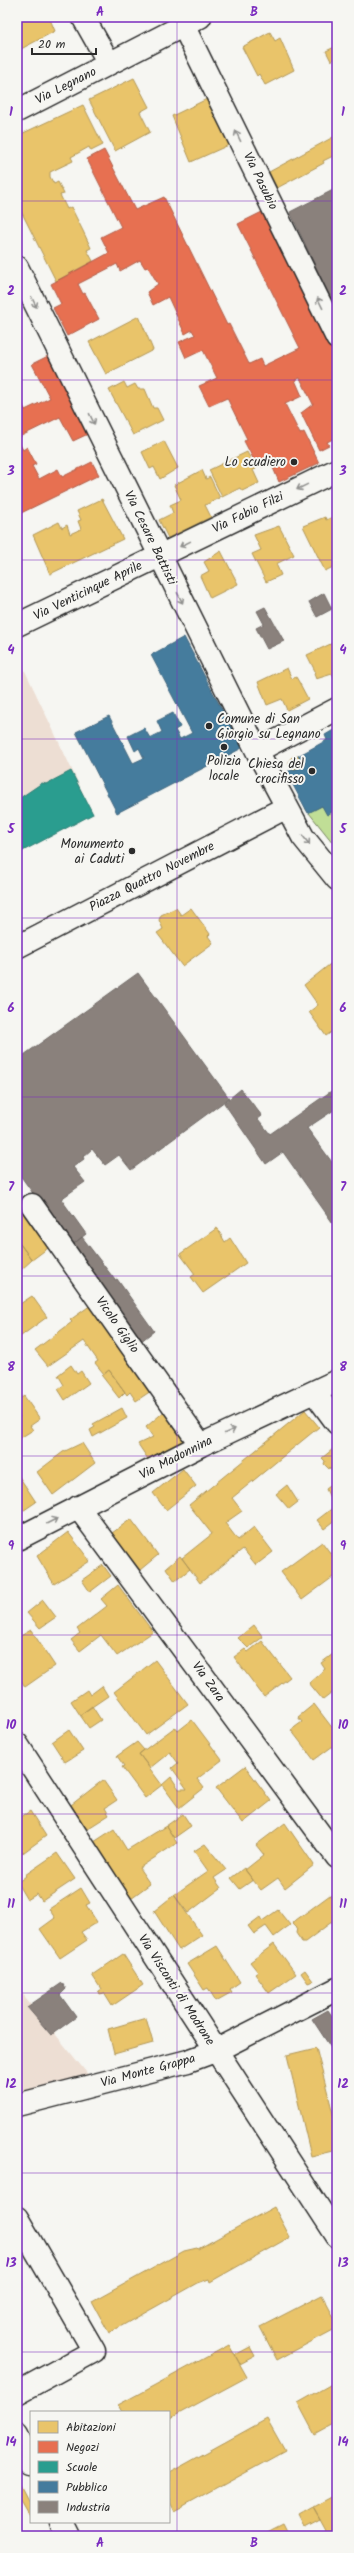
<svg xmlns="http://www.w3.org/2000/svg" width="354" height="2553" viewBox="0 0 354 2553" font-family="Kalam,sans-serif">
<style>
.built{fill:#edded3}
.green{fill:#c0de96;stroke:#768460}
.homes{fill:#e9c46a;stroke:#b09657}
.shops{fill:#e76f51;stroke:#af5b46}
.schools{fill:#2a9d8f;stroke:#2a7b71}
.public{fill:#457b9d;stroke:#3d637b}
.industry{fill:#8a817c;stroke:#6e6764}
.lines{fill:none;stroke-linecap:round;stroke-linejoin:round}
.street-casing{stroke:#2b2b2b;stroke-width:25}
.street{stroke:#f6f6f2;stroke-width:22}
.oneway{stroke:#90908e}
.grid{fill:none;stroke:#7b2cbf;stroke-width:1;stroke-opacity:0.55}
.poi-dot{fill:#2b2b2b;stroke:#f6f6f2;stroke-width:1.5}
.labels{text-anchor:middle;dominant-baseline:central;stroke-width:4;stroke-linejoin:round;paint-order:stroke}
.street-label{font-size:13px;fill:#2b2b2b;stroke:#f6f6f2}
.poi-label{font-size:13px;fill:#2b2b2b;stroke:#f6f6f2;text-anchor:end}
.neatline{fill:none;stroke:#7b2cbf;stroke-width:1.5}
.grid-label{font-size:13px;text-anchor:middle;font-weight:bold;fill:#7b2cbf}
</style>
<rect width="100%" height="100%" fill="#f6f6f2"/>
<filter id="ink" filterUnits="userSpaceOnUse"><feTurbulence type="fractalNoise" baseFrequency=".025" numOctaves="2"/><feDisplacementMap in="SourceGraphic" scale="8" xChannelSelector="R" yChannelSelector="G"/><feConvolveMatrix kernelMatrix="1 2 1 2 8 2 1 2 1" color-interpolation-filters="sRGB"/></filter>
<g filter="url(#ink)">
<path class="built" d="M17,654L93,814L17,854Z
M17,1987L91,2078L17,2098Z"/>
<path class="green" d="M337,793V848L305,808Z"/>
<path class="homes" d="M17,17H49L55,31L21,49L17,40Z
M270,32L275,41L280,38L294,70L265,85L259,74L257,76L242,47Z
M337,46V60L336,58L331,61L326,51Z
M134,78L149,107L140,112L150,132L115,151L89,100Z
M207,99L231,144L191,162L172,116Z
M83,105L103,145L91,151L89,147L71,157L73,161L50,172V177L54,184L58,182L64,194L60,195L67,209L71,207L83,231L91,248L87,250L93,261L56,281L17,203V136Z
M337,135V154L323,161L324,163L277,188L269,172Z
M139,316L153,350L106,374L89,342Z
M124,382L127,388L135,384L138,389H145L153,408H157L163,420L133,435L109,390Z
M164,441L178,468L160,479L154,467L150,469L142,452Z
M247,452L256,469L253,470L259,483L242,491L240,488L222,497L209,470Z
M202,470L206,479L210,477L220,498L205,505L211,517L168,538L159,520L173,513L170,505L181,500L174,485Z
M102,499L123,539L50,574L33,535L59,522L62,528L67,525L70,534L81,529L78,521L81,520L77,511Z
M337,515V565L325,571L303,526L325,517L326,520Z
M279,526L294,555L276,564L281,575L266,582L252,554L261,550L254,535Z
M221,551L238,584L210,598L200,576L209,571L204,562Z
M337,641V684L332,674L316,679L314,674L315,671L307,655Z
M287,668L292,679L296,677L299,682L308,699L287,710L282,699L267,705L258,682Z
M289 763a7 7 0 1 1 14 0a7 7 0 1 1-14 0Z
M176,908L181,915L191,908L210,934L208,936L213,943L182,966L157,933L163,929L159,920L161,915Z
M334,961L337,965V1028L326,1036L309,1012L318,1005L304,985Z
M20,1209L48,1248L32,1260L17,1240V1211Z
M217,1228L225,1242L230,1238L246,1263L203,1293L191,1277L195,1274L180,1254Z
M17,1240L32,1260L22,1269L17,1262Z
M32,1296L47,1317L17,1339V1306Z
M91,1305L151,1391L136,1401L130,1392L127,1395L109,1370L104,1374L95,1363L98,1361L84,1341L48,1366L35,1350L72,1322L70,1320Z
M71,1365L77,1374L81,1371L89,1383L65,1400L58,1389L64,1385L58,1375Z
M109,1370L125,1392L119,1398L102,1376Z
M24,1396L40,1419L30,1426L33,1430L17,1440V1419L20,1417L17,1413V1401Z
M122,1408L127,1418L93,1437L90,1430L95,1427L93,1424Z
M166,1410L184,1437L183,1441L148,1459L138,1444L153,1437L146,1427Z
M305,1410L319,1427L232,1498L242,1511L225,1523L238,1540L254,1527L273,1552L256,1565L243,1549L200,1583L182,1558L212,1534L189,1505Z
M82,1443L95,1463L53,1495L37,1472L63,1452Z
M333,1449L337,1454V1478L330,1467L329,1469L324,1464L325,1461L322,1458Z
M183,1469L196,1486L166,1510L153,1493Z
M18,1475L36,1502L17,1515V1476Z
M337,1481V1519L324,1529L317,1520L334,1507L326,1489Z
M287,1485L298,1502L289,1509L276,1494Z
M131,1519L158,1555L140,1570L112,1533Z
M68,1532L90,1561L54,1584L37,1556Z
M322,1542L337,1562V1574L302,1600L281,1572Z
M180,1556L190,1569L175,1581L166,1568Z
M103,1565L111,1576L90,1592L82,1580Z
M118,1585L153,1632L117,1656L101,1635L80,1651L71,1640L80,1633L77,1629L107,1606L101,1599Z
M43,1600L56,1617L40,1628L27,1613Z
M254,1625L263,1637L248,1648L238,1638Z
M31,1630L55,1666L25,1687L17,1673V1638Z
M262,1641L290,1677L264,1697L234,1657L245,1649L248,1652Z
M337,1651V1689L323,1700L309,1683L325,1669L321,1663Z
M155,1660L188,1704L146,1735L114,1692Z
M102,1686L108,1696L80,1715L71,1701L87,1690L90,1695Z
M314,1704L337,1734V1743L314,1760L291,1730L302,1722L298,1717Z
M92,1706L101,1720L89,1728L80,1715Z
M192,1720L222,1760L197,1779L204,1788L179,1808L162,1785L171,1777L179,1789H187L172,1768L178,1763L170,1752L150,1768L139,1754L175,1727L178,1731Z
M69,1730L83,1751L65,1762L52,1742Z
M137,1742L144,1750L139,1754L162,1785L145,1798L122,1767L124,1766L117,1756Z
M245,1766L271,1801L243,1823L216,1788Z
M103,1780L117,1800L105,1808L109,1815L87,1829L71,1805Z
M30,1811L46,1836L20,1855L17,1854V1820Z
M183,1814L191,1826L174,1838L166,1826Z
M285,1823L314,1865L285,1888L278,1878L261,1890L245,1870L264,1855L256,1845Z
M166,1826L177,1843L139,1868L150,1884L131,1898L94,1842L114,1829L127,1850Z
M205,1844L226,1870L214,1878L221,1888L188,1913L174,1895L208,1871L194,1851Z
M57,1853L75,1879L42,1901L37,1894L27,1900L17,1883L26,1876L25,1875Z
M244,1868L253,1880L240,1889L231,1878Z
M81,1888L90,1903L86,1905L97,1922L81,1932L87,1940L60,1958L40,1929L55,1918L49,1909Z
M174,1895L202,1935L179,1950L154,1911Z
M330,1895L337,1904V1918L305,1942H302L296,1933L297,1928L292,1923Z
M278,1910L290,1925L274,1937L266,1926L254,1934L248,1926L260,1917L262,1921Z
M274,1944L296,1974L269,1993L255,1974L258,1972L250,1962Z
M217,1946L240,1982L230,1989L232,1992L216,2001L208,1988L204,1990L187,1964Z
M123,1954L143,1985L112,2006L104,1993L100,1994L98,1991L101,1989L92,1975Z
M305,1970L313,1981L308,1983L301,1973Z
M146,2018L153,2043L114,2054L108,2029Z
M316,2048L335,2121L337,2150L311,2156L287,2055Z
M274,2207L290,2237L210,2282L209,2279L198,2283L109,2333L92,2302L184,2251L197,2248L198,2249Z
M322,2295L337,2323V2328L277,2360L260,2327Z
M229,2345L247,2377L169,2419V2412H122L118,2405Z
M250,2347L255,2356L240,2364L235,2355Z
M337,2381V2423L315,2435L298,2403Z
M267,2419L285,2451L174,2512L169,2502V2473Z
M17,2479L31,2506V2519L17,2495Z
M337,2494V2536H329L313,2507Z
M313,2508L320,2520L305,2528L299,2516Z
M283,2524L289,2536H260L273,2529Z"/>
<path class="shops" d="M104,150L135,210L164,197L227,325L229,324L249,364L260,359L263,366L300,348L238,224L264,211L337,359V437L327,442L329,445L319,450L301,413L313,404L300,378L295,380L302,396L285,404L300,434L304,432L319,463L279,482L271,463L262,467L260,463L256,464L244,441L247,439L227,398L209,406L199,386L217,378L203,350L186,358L179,342L195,335L192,330L185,334L168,297L153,305L147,292L158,284L148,267L145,268L140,260L120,271L117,264L78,284L83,294L85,293L99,319L67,336L53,308L61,304L51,284L109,253L101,237L121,227L87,159Z
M50,355L88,434L73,441L60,417L17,438V398L19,397L25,410L50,398L32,364Z
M17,439L23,450L27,447L36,464L32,466L39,479L58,469L62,477L92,462L99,475L17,515Z"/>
<path class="schools" d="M71,771L93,814L17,854V800L42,783L46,784Z"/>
<path class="public" d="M184,637L242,748L117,813L76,732L109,716L133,763L144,758L139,748L135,751L128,736L144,728L150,738L162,732L157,721L173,713L180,727L175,730L180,739L192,733L151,655Z
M337,728V809L327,815L322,806L308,813L286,772L302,767L303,763L298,756L327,740L325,735Z"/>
<path class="industry" d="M337,188V301L333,303L290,212Z
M324,593L332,609L317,617L309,602Z
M265,607L284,641L267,649L256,628L264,624L257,611Z
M138,973L229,1098L131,1170L119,1155L105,1165L92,1149L83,1157L84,1159L73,1167L85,1182L61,1199L86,1234L71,1246L17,1171V1060Z
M337,1087V1108L307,1128L337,1169V1229L283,1152L266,1164L224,1103L241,1089L262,1116L258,1119L270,1134Z
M82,1237L115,1280L117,1279L154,1331L140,1342L71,1246Z
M62,1983L66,1989L60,1995L76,2017L51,2035L27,2007Z
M328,2010L337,2023V2057L312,2019Z"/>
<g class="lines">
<g class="street-casing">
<path id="street" d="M83,17L109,63
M183,25L337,338
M17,111L200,17
M17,267L257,751L303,837L337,879
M17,625L337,470
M257,751L337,709
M17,947L287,807
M32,1205L201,1445
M314,1392L337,1423
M78,1507L337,1857
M17,1539L201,1445L337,1381
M17,1744L337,2236
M17,2105L188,2061L215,2051L337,1989
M17,2218L94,2351L17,2393
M17,2435L31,2463
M61,2522L68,2536"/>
</g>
<use href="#street" class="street"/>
</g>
<defs><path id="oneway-shaft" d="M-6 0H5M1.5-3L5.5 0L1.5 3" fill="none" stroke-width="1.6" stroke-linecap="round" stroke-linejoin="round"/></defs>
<g class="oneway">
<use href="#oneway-shaft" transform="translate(238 136) rotate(-116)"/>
<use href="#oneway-shaft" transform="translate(34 302) rotate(64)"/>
<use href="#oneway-shaft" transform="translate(320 303) rotate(-116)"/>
<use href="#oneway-shaft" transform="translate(92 419) rotate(64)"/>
<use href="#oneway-shaft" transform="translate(302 487) rotate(154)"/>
<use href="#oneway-shaft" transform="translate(185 544) rotate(154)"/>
<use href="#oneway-shaft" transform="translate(180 598) rotate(63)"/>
<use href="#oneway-shaft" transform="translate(306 840) rotate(53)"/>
<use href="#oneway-shaft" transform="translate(230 1431) rotate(-25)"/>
<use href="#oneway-shaft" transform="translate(52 1521) rotate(-27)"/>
</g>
</g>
<path class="grid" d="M177,17V2536M17,201H337M17,380H337M17,560H337M17,739H337M17,918H337M17,1097H337M17,1276H337M17,1456H337M17,1635H337M17,1814H337M17,1993H337M17,2173H337M17,2352H337"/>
<g class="poi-dot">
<circle cx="294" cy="462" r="4"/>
<circle cx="209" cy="726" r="4"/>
<circle cx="224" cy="747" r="4"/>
<circle cx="312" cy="771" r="4"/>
<circle cx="132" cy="851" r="4"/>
</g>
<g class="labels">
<g class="street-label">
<text transform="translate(66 86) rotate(-27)">Via Legnano</text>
<text transform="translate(260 181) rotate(64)">Via Pasubio</text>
<text transform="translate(248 513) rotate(-26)">Via Fabio Filzi</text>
<text transform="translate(150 538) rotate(64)">Via Cesare Battisti</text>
<text transform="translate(88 591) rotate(-26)">Via Venticinque Aprile</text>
<text transform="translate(152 877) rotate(-27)">Piazza Quattro Novembre</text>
<text transform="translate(117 1325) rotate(55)">Vicolo Giglio</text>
<text transform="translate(176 1458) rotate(-27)">Via Madonnina</text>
<text transform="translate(208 1682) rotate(54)">Via Zara</text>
<text transform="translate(176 1990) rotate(57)">Via Visconti di Modrone</text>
<text transform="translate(148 2071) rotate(-15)">Via Monte Grappa</text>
</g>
<g class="poi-label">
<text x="286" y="462">Lo scudiero</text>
<text x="217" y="719" text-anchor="start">Comune di San<tspan x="217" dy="15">Giorgio su Legnano</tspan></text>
<text x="224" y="761" text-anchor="middle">Polizia<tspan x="224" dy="15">locale</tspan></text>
<text x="304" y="764">Chiesa del<tspan x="304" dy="15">crocifisso</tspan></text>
<text x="124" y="844">Monumento<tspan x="124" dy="15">ai Caduti</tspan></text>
</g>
</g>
<rect width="354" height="2553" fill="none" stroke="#f6f6f2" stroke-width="44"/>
<rect x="30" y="2411" width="140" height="112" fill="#f6f6f2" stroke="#a5a5a2"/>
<rect x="38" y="2421" width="20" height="12" fill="#e9c46a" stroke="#a5a5a2"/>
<text x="66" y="2431" font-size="12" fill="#2b2b2b">Abitazioni</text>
<rect x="38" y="2441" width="20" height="12" fill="#e76f51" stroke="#a5a5a2"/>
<text x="66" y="2451" font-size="12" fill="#2b2b2b">Negozi</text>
<rect x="38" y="2461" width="20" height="12" fill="#2a9d8f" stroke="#a5a5a2"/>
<text x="66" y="2471" font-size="12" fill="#2b2b2b">Scuole</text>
<rect x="38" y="2481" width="20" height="12" fill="#457b9d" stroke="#a5a5a2"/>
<text x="66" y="2491" font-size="12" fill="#2b2b2b">Pubblico</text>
<rect x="38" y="2501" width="20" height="12" fill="#8a817c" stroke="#a5a5a2"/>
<text x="66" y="2511" font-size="12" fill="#2b2b2b">Industria</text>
<path d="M32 48v6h64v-6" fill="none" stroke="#2b2b2b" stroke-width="2"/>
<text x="38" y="48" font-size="12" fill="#2b2b2b" stroke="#f6f6f2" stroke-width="3" paint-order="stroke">20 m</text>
<rect x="22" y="22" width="310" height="2509" class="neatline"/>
<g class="grid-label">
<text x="100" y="16">A</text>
<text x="254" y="16">B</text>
<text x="11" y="116">1</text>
<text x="343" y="116">1</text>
<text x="11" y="295">2</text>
<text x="343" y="295">2</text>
<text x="11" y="475">3</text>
<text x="343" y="475">3</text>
<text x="11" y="654">4</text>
<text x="343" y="654">4</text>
<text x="11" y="833">5</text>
<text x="343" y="833">5</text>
<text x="11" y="1012">6</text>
<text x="343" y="1012">6</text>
<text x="11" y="1191">7</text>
<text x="343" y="1191">7</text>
<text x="11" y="1371">8</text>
<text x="343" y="1371">8</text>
<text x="11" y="1550">9</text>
<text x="343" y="1550">9</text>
<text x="11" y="1729">10</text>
<text x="343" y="1729">10</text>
<text x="11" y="1908">11</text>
<text x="343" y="1908">11</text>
<text x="11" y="2088">12</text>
<text x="343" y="2088">12</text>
<text x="11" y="2267">13</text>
<text x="343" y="2267">13</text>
<text x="11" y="2446">14</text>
<text x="343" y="2446">14</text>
<text x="100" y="2547">A</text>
<text x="254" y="2547">B</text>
</g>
</svg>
